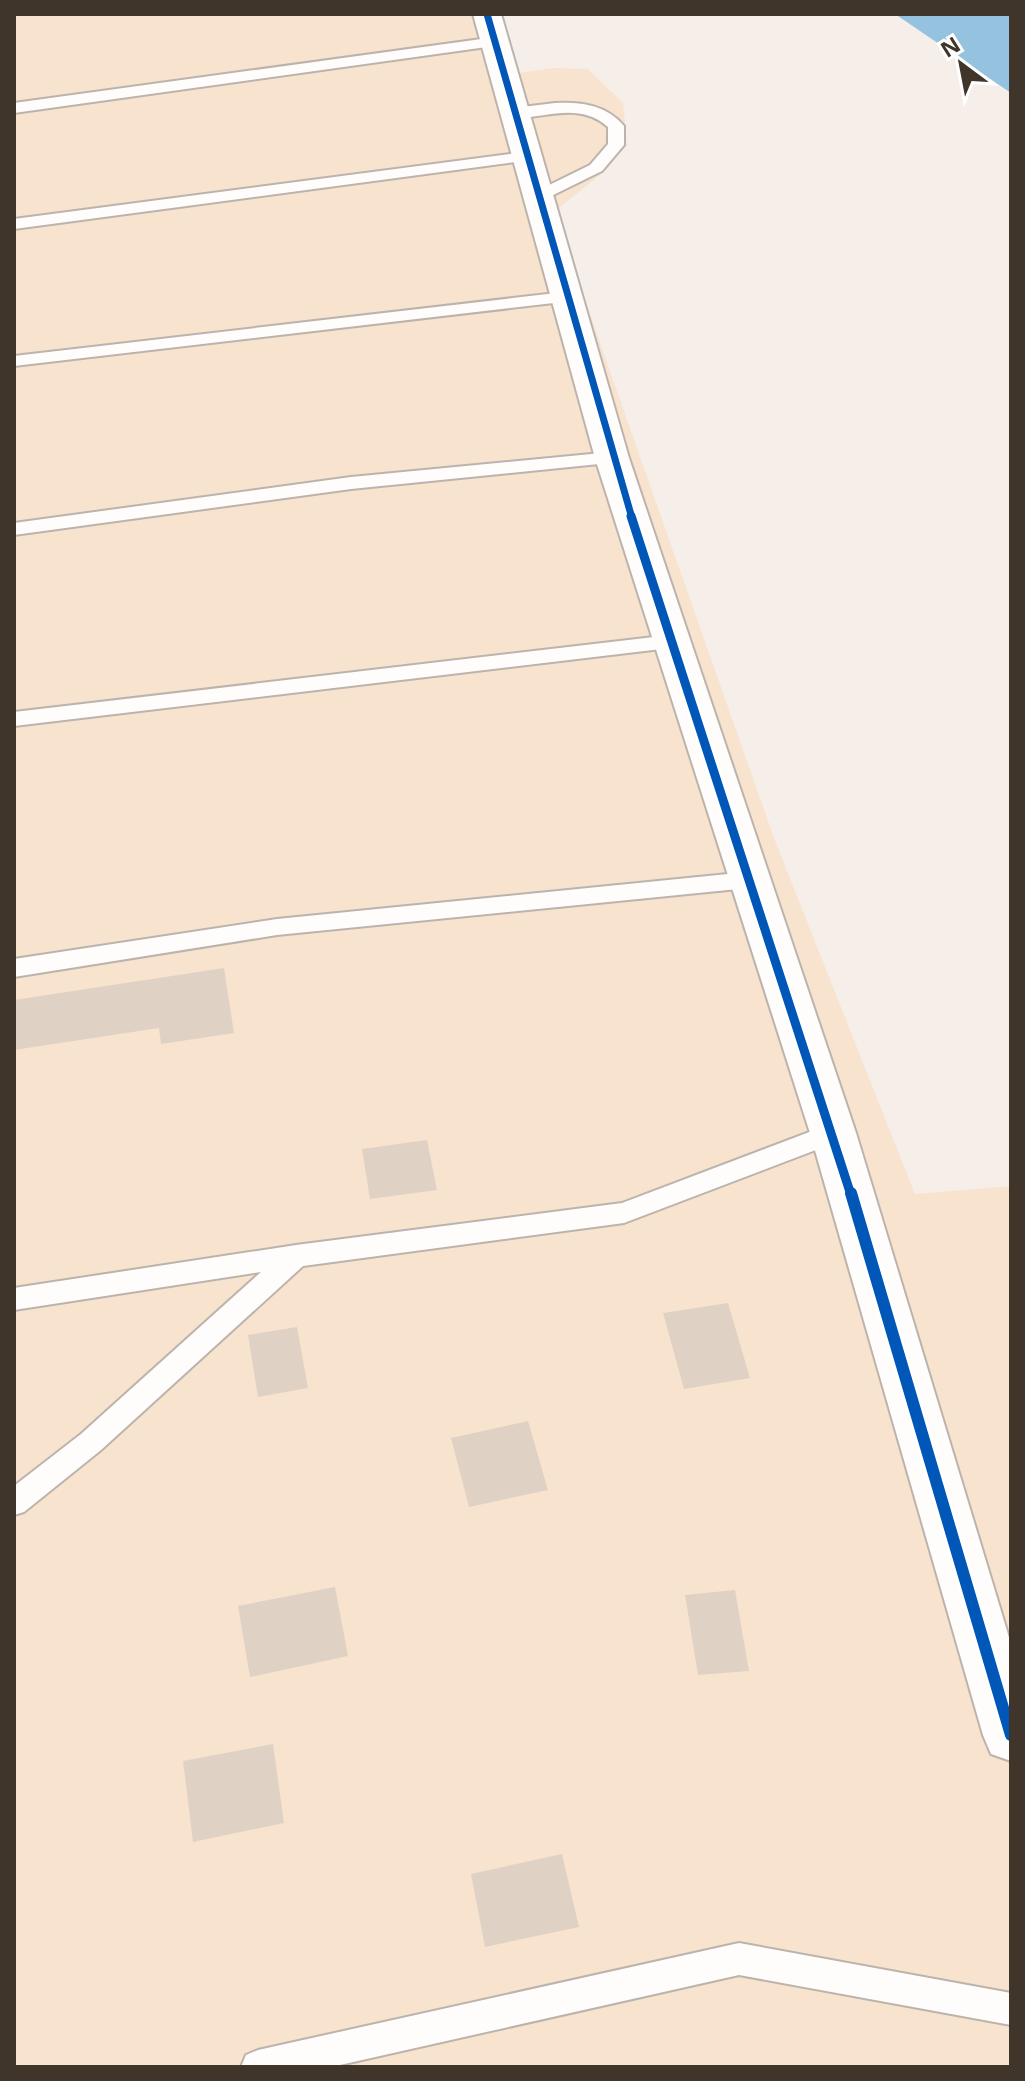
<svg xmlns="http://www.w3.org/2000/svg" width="1025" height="2081" viewBox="0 0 1025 2081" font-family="'Open Sans',sans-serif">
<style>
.green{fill:#f8e3ce}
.water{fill:#95c2df}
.building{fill:#dfd2c5}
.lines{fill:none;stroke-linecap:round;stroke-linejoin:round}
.service-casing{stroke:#bcb4ac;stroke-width:4}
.minor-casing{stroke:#bcb4ac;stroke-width:4}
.service{fill:#fefdfc;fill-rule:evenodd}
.minor{fill:#fefdfc;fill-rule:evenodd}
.cycleway-far2-casing{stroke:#fff;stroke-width:11}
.cycleway-far1-casing{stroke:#fff;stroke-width:14}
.cycleway-casing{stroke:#fff;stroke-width:17}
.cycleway-far2{stroke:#0057b8;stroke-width:7}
.cycleway-far1{stroke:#0057b8;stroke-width:9}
.cycleway{stroke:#0057b8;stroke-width:12}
</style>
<rect width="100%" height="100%" fill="#f6efe9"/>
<path class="green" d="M14,14H502L518,73L554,68L588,69L623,103L627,145L606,170L554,212L774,838L915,1194L1011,1186V2067H14Z"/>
<path class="water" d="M895,14H1011V93Z"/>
<path class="building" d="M224,968L234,1033L161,1044L159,1028L14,1050V1000Z
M427,1140L437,1190L370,1199L362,1149Z
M728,1303L750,1378L684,1389L663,1313Z
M297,1327L308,1388L258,1397L248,1335Z
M528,1421L548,1490L469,1507L451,1438Z
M335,1587L348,1656L250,1677L238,1606Z
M735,1590L749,1671L698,1675L685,1595Z
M273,1744L284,1823L193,1842L183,1761Z
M562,1854L579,1927L485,1947L471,1874Z"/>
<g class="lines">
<g class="service-casing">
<path id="service" d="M496,37L504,42L501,45L14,113V103Z
M555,103C582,102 606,105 624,126V145L602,171L537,203L531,202L529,198L531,194L590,165L608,144V127C573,95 525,129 506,113L514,108Z
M525,152L531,154V160L14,229V219Z
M565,292L574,297L571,301L14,366V356Z
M612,452L621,458L619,462L351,489L14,535V523L351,477Z
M671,635L681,642L678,647L14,726V712Z
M748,872L756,874L759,880L756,886L748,888L277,935L14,977V959L277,919Z
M833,1123L842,1126L845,1133L842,1140L624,1223L303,1266L101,1450L24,1512L14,1515V1486L81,1434L261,1272L14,1310V1288L296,1245L622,1203Z
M739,1943L1011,1993V2025L739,1975L331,2067H241L246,2055L258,2050Z"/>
</g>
<g class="minor-casing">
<path id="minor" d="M473,14H501L629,458L856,1133L1011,1644V1761L991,1754L983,1735L810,1133L595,458Z"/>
</g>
<use href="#service" class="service"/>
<use href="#minor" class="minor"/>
<g class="cycleway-far2-casing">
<path id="cycleway-far2" d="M487,14L632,518"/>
</g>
<g class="cycleway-far1-casing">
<path id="cycleway-far1" d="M631,516L851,1195"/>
</g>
<g class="cycleway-casing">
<path id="cycleway" d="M851,1193L1011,1735"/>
</g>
<use href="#cycleway-far2" class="cycleway-far2"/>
<use href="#cycleway-far1" class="cycleway-far1"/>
<use href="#cycleway" class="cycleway"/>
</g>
<rect width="1025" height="2081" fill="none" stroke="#40352a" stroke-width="32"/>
<g transform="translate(961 64) rotate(328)" stroke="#ffffff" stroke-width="6" paint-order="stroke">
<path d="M0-6L14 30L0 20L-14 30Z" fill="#40352a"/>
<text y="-12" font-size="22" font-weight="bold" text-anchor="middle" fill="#40352a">N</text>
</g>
</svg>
